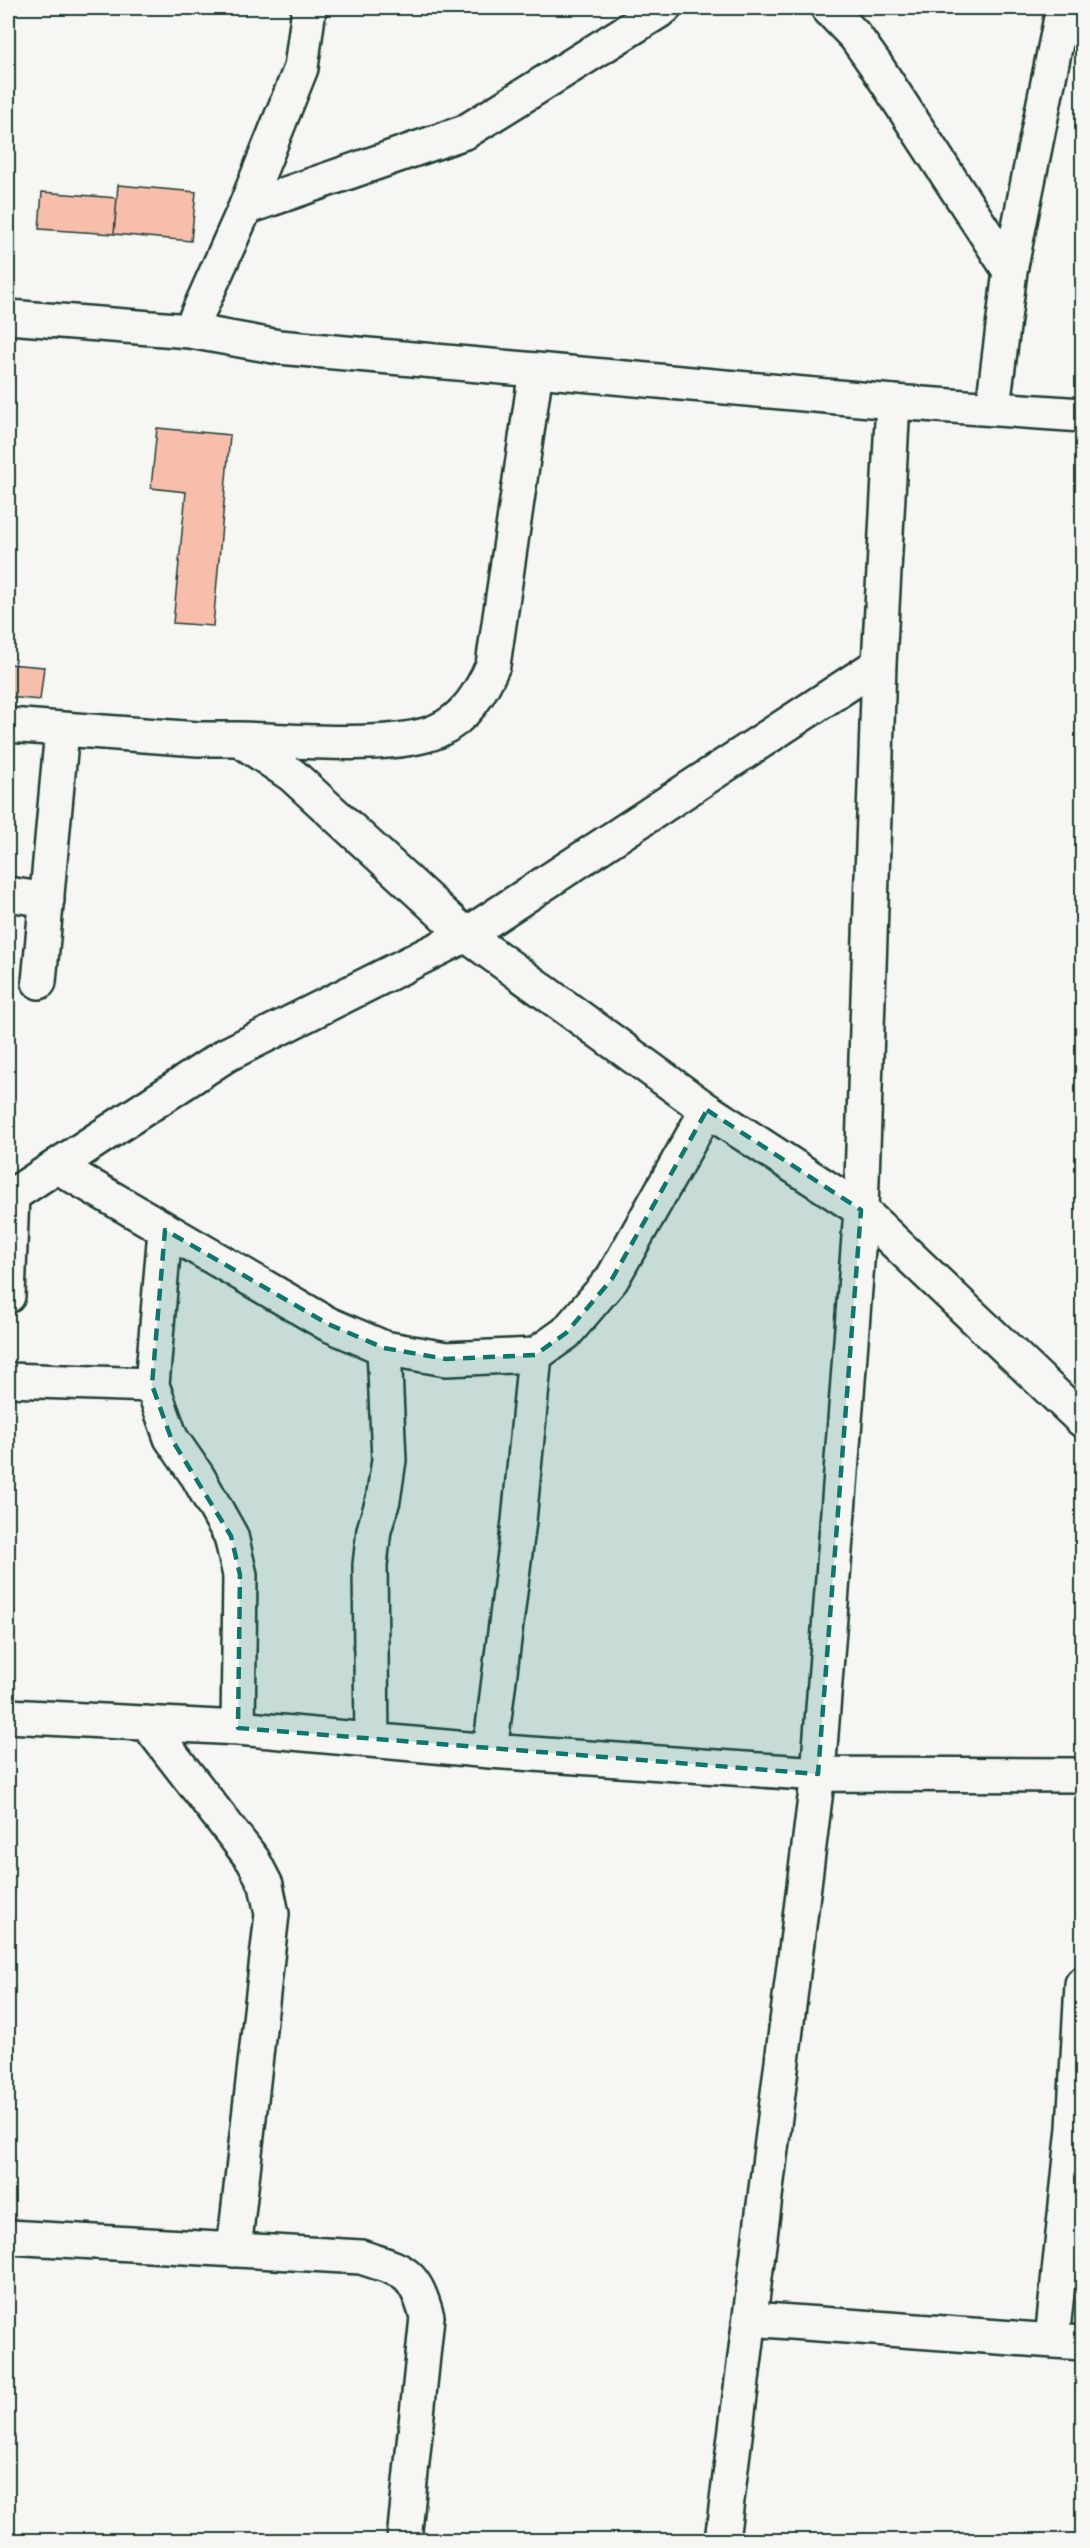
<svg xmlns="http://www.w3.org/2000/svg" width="1090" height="2548" viewBox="0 0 1090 2548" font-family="'Shantell Sans',sans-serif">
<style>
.building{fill:#f7beac;stroke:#1f3d34;stroke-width:1.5}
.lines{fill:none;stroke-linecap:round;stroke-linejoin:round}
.minor-casing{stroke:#1f3d34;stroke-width:38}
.highway-casing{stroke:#1f3d34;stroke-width:38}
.minor{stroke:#f6f6f2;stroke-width:33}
.highway{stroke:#f6f6f2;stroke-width:33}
.marked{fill:#0f766e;fill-opacity:0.2;stroke:#0f766e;stroke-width:4.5;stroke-dasharray:12 8;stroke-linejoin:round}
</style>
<rect width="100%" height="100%" fill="#f6f6f2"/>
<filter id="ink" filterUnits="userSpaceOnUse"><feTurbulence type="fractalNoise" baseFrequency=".0167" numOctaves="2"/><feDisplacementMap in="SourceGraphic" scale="12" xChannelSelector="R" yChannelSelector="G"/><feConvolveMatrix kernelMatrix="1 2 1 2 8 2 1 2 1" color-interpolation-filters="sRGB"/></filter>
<g filter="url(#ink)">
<path class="building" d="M118,185L196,192L191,241L114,234Z
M42,192L117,198L114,234L39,229Z
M157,428L230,435L213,626L173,623L186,492L151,488Z
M8,664L44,667L40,700L8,697Z"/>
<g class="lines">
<g class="minor-casing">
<path id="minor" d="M828,8L855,36L875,64L1010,271
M245,208L465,132L664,8
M190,331L245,208L301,68L309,8
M993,407L1010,271L1063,8
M8,725L198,739H239L292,775L466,935L707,1110L861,1210L1082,1420
M239,739C290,740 393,750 437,731C466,718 481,692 493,665L536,370
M8,894L47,900
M39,982L62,730
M58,1167L328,1324L384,1348L446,1359L535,1355L566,1333L612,1279L707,1110
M8,1198L226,1055L466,935L879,664
M165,1230L152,1385L171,1438L198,1477L231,1536L240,1575L238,1728
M8,1296L12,1195
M8,1380L152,1385
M8,1716L238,1728L490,1751L818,1774L1082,1775
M147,1723L253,1860L266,1885L272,1914L234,2250
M372,1740L370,1565L374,1530L383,1500L389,1460L384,1348
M490,1751L519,1521L535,1355
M8,2237L361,2257C404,2271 414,2270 427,2317L404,2540
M750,2319L1082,2343
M1052,2340L1074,2128L1082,1984
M722,2540L818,1774L861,1210L879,664L893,402"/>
</g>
<g class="highway-casing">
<path id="highway" d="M8,317L190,331L279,347L893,402L1082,415"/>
</g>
<use href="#minor" class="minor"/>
<use href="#highway" class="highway"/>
</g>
</g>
<path class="marked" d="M707,1110L861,1210L818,1774L238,1728L240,1575L231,1536L171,1438L152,1385L165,1230L328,1324L384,1348L446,1359L535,1355L566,1333L612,1279Z"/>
<rect width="1090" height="2548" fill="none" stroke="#f6f6f2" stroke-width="30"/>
<rect x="15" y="15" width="1060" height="2518" fill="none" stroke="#1f3d34" stroke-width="2" filter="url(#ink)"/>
</svg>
